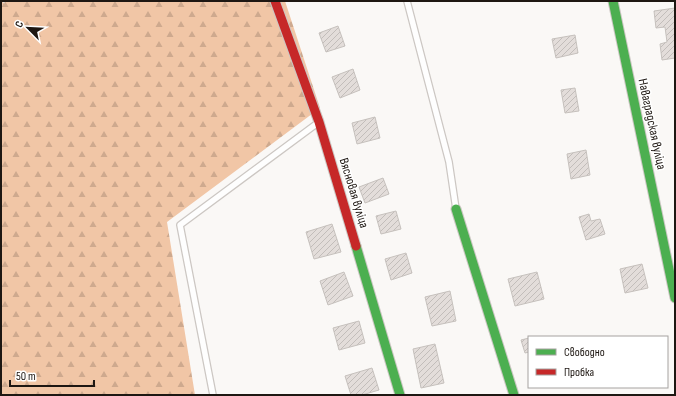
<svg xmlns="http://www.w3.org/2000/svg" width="676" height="396" viewBox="0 0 676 396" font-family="'Sofia Sans Condensed',sans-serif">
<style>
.forest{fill:url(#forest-firs)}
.building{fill:url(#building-hatch);stroke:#c6c1bd}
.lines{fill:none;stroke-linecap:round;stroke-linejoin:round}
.lane-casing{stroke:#ccc7c3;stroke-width:8}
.fast-casing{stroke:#ccc7c3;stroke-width:11}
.jam-casing{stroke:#ccc7c3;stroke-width:11}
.path{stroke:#e5e4e3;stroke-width:2;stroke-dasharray:1 3;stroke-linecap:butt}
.lane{stroke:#fefefe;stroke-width:5.5}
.fast{stroke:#4caf50;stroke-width:9}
.jam{stroke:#c62828;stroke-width:9}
.labels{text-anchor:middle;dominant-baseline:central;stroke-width:3;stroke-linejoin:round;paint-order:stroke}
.street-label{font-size:13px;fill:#1e1712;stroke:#fff}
</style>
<defs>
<pattern id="forest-firs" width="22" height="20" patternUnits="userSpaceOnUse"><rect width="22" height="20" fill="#f1c6a6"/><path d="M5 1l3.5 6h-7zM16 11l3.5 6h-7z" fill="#cea98e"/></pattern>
<pattern id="building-hatch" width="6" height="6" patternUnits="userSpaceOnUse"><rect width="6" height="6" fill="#e3ddda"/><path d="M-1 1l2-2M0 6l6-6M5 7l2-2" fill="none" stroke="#c2bdba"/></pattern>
</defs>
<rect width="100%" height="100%" fill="#faf8f6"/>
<path class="forest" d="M1,1H285L320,108L167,222L195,395H1Z"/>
<path class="building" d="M675,8V58L662,60L660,44L667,42L665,27L656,28L654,11Z
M338,26L345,46L326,52L319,33Z
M575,35L578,53L556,58L552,39Z
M353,69L360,90L340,98L332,77Z
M575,88L579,111L565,113L561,90Z
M375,117L380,138L357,144L352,123Z
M586,150L590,175L571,179L567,154Z
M383,178L389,194L365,203L359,187Z
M396,211L401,229L381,234L376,216Z
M589,214L591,221L600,219L605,234L586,240L579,217Z
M332,224L341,252L314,259L306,232Z
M406,253L412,273L391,280L385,259Z
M642,264L648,288L625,293L620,269Z
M344,272L353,296L328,305L320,281Z
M537,272L544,299L515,306L508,279Z
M450,291L456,321L432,326L425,297Z
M359,321L365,343L339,350L333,328Z
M529,338V352L525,353L521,340Z
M435,344L444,383L421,388L413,349Z
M372,368L379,390L362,395H351L345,376Z"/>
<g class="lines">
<g class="lane-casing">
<path id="lane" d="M407,1L449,162L456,209
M213,395L180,225L319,122"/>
</g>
<g class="fast-casing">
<path id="fast" d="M613,1L675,298
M456,209L514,395
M356,246L400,395"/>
</g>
<g class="jam-casing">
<path id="jam" d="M275,1L319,122L356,246"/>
</g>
<path class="path" d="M1,6L5,1"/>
<use href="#lane" class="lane"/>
<use href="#fast" class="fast"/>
<use href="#jam" class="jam"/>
</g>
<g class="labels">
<g class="street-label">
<text transform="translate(652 124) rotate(78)">Наваградская вуліца</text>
<text transform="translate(354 193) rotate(73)">Вясновая вуліца</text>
</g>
</g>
<rect width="676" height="396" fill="none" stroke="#1e1712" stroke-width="4"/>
<rect x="528" y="336" width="140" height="52" fill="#ffffff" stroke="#a5a2a0"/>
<rect x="536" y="349" width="20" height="6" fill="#4caf50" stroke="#a5a2a0"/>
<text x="564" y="356" font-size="12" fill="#1e1712">Свободно</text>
<rect x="536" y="369" width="20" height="6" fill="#c62828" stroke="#a5a2a0"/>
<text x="564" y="376" font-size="12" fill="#1e1712">Пробка</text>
<g transform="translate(28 28) rotate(294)" stroke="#ffffff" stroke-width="3" paint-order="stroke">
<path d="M0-3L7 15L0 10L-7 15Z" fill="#1e1712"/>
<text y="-6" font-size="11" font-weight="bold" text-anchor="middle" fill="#1e1712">С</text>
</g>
<path d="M10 380v6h84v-6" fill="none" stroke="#1e1712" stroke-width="2"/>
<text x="16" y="380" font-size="12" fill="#1e1712" stroke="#ffffff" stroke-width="3" paint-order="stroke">50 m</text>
</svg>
